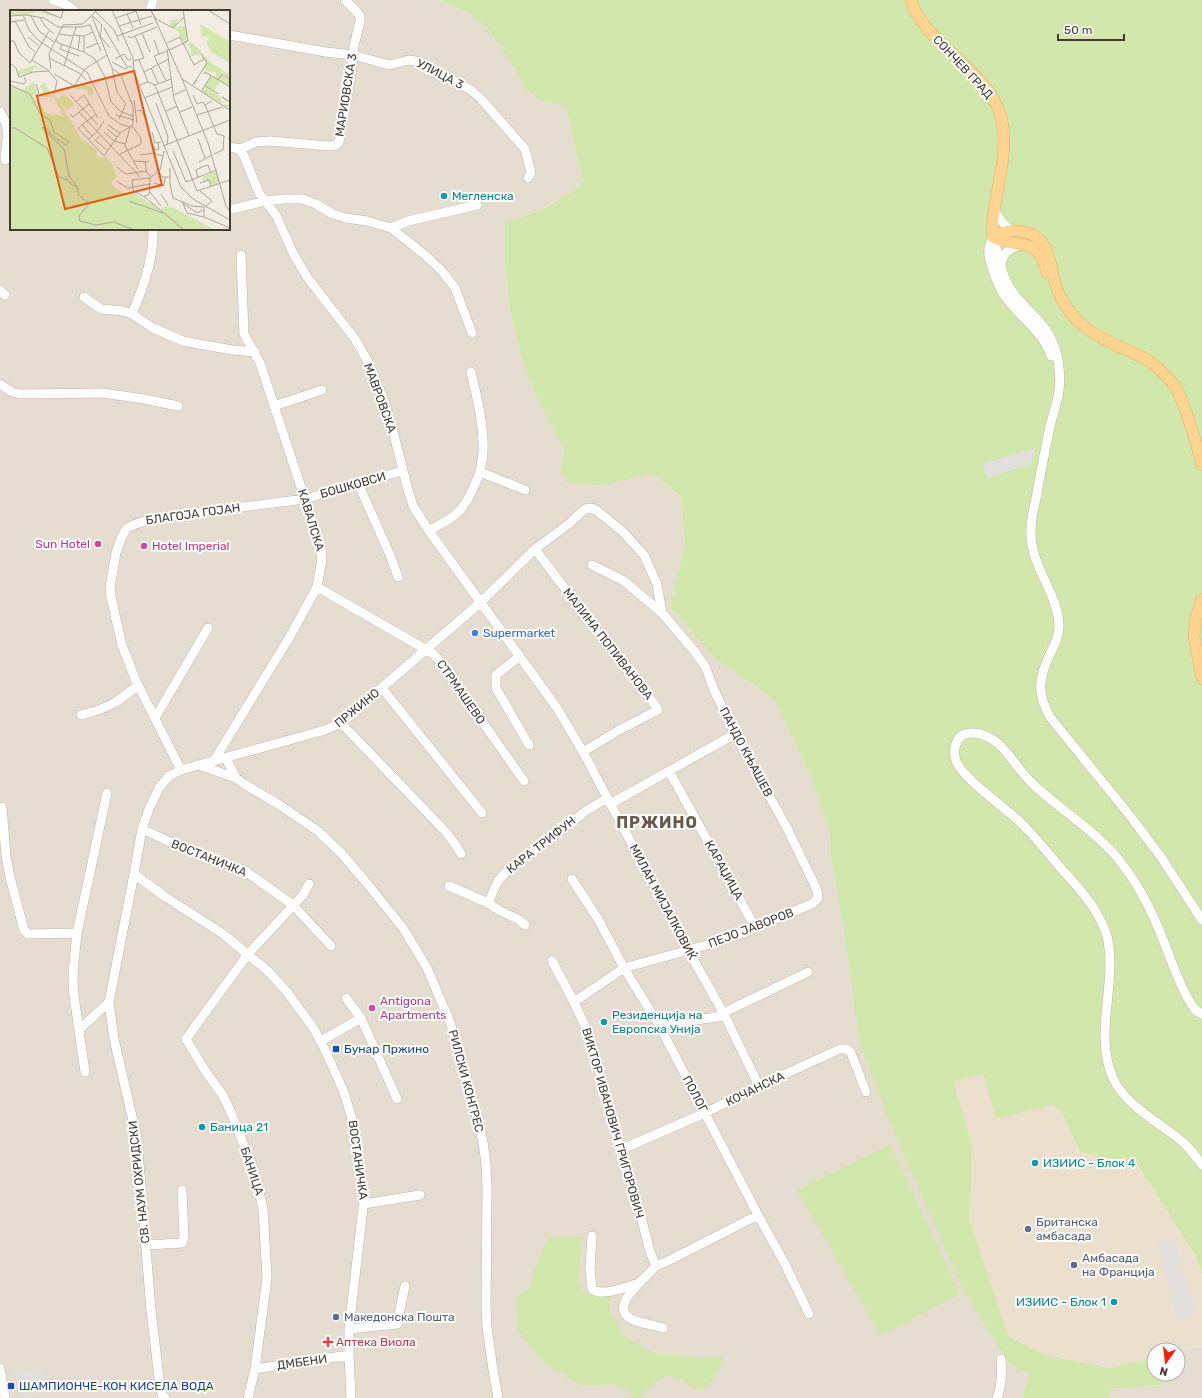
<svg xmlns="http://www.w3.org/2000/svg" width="1202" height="1398" viewBox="0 0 1202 1398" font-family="Rubik,sans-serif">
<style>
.residential{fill:#e6ddd1;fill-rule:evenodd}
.education{fill:#ebe0cd}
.green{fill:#d2e7ab}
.parking{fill:#e2dfdc}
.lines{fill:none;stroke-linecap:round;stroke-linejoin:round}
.minor-casing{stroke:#c0b6a9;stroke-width:10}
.major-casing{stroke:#e4af60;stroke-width:12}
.minor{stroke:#fff;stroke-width:9}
.major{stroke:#ffd490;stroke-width:11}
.culture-dot{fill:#0f9aa8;stroke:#fff;stroke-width:1.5}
.hotel-dot{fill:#d1479c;stroke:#fff;stroke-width:1.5}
.shop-dot{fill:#3f7fe0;stroke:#fff;stroke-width:1.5}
.transit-dot{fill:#1a4fb4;stroke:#fff;stroke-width:1.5}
.service-dot{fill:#5c6f8a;stroke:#fff;stroke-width:1.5}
.health-dot{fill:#e0444e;stroke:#fff;stroke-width:1.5}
.labels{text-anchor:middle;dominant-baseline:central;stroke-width:4;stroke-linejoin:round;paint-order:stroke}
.street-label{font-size:12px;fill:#443c34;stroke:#fff}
.culture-label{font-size:12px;fill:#0d838f;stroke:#fff;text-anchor:start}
.hotel-label{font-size:12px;fill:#b23c85;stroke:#fff;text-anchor:start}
.shop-label{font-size:12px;fill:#366cbe;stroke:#fff;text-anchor:start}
.transit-label{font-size:12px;fill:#164399;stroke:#fff;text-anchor:start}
.service-label{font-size:12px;fill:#4e5e75;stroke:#fff;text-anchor:start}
.health-label{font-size:12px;fill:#be3a42;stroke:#fff;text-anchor:start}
.district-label{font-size:16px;font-weight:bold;letter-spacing:1px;fill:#67594b;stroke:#fff}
.inset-road{fill:none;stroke:#aca69d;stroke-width:1}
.view{fill:#e8590c;fill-opacity:0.15;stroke:#e8590c;stroke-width:2}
.inset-edge{fill:none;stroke:#443c34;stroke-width:2}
</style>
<rect width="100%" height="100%" fill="#f2ece3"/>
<path class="residential" d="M0,0H441L469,13L487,28L516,70L526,90L541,101L566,106L579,167L584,181L569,194L540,210L505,223V265L510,309L522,359L535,394L564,450L560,471L576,482L611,484L652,473L681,497L685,544L670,607L717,660L774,699L810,774L831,837V856L849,963L934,1221L962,1288L1009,1364L1029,1375L1022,1398H5L0,1368ZM11,11H229V229H11Z
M1202,1347V1398H1110L1109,1389L1161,1385L1164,1374H1178V1352Z"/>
<path class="education" d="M983,1074L996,1119L1052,1105L1063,1114L1080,1152L1138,1165L1195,1255L1202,1276V1347L1178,1352V1350H1154V1357L1110,1368L1042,1354L1008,1336L995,1295L970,1222L972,1145L954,1080Z"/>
<path class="green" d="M441,0H1202V1275L1195,1255L1138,1165L1080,1152L1063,1114L1052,1105L996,1119L983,1074L954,1081L972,1145L970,1222L995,1295L1008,1336L1042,1354L1110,1368L1154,1357V1374H1164L1162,1385L1110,1389V1398H1022L1029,1375L1009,1364L962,1288L889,1120L859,1040L849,963L831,856V837L810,774L774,699L717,660L670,607L685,544L681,497L652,473L611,484L593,485L577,483H571L566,481L560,471L564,450L535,394L522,359L510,309L505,265V223L541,210L569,194L584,181L579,167L566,106L541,101L526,90L516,70L487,28L469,13Z
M890,1144L960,1294L881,1336L797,1190Z
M582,1237L578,1283C583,1299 597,1294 610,1296L609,1309L624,1336L652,1352L705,1358L722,1356C722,1372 712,1380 702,1391L695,1390L683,1380L665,1376L653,1383L640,1398H634L630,1393L617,1384L586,1386L573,1382L540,1359L518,1330L516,1299L530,1285L538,1260L548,1238Z"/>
<path class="parking" d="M1035,448L1032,464L987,478L983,464Z
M1174,1239L1196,1313L1178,1323L1157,1242Z
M41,1369L45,1392L21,1397L14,1372Z"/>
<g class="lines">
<g class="minor-casing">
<path id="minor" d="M53,0L67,5L75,11
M150,11L153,0
M229,35L326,52L353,55L389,65L409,60L421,62L436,74L452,80L471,90L482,100L525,149L531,173L528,178
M0,112C12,129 6,140 5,160
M229,147L240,149L245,158L259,193L276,215L293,253L307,277L355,339L367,360L384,400L393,431L408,490L413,506L429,531L557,708L583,752L693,959L725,1016L759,1086
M240,149L256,142L270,141L329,146L336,145L339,142L351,75L354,46L360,21V16L356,11L345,0
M229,210L266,201L284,199H302L316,204L333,214L346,218L367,221L391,228L425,255L442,271L455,288L472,333
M994,210L1002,222L1011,231
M391,228L408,221L477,205
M993,237C999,254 1000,273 1010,288C1018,302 1032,312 1042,325C1052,337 1058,353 1059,369C1062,388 1056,405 1051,422C1046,446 1041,470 1037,493C1035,505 1031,517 1031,529C1029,566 1059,593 1059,627C1059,636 1055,644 1051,652C1039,677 1036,692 1050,717L1131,817L1161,857L1202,920
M993,237C987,249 988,254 992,267C995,277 998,286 1004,295C1019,317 1042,330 1051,356
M1001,265C1003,252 1010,248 1022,244
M0,290L5,295
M84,297L101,309L123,311L132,314L153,328L183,341L232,350L255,352
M132,314C143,288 154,258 153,229
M471,372C477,398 484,424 483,451C483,458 481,465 480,472
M0,384L12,392L20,394L103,393L144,399L178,406
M274,406L322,390
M358,483L390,555L398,577
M429,531C436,526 444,523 451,518C467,507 473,489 480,472L525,490
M535,549L563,586L585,617L653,702L658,710L619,730L583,752
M592,565L624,581L662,613
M317,587L432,653L440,661L524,781
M520,656L496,675V688L529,745
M382,688L482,813
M81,715C107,709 118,702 138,685
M155,718L208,628
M341,723L445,831L455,844L461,854
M226,758L236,778
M213,762L289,638L317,587L322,559L321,548L260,363L244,334L241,255
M198,765L236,778L244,784L278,804L318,831L341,853L365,881L403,928L427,968L450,1022L469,1087L483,1142L486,1164L487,1188L486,1305L487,1327L493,1370L498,1398
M181,770L136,681L122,645L111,597L110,587L116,553L122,536L127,528L133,525L154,518L305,499L402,471
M669,771L755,927
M610,804L735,734
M2,807L6,856L10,877L24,930L28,934L77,933
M142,829L202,857L230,865L245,871L293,905L331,946
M134,874L164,896L223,934L268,971L287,992L314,1029L325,1050L343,1090L351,1115L364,1199L349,1329V1355L351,1398
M572,879L598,919L624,968L659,1025L758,1215L785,1264L809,1314
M449,886L488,903L500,911L518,919L525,925
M488,903L498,881L505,873L586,811L607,798
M552,961L574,1002L591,1039L620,1150L638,1205L650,1252L656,1266L672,1259L758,1215
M346,998L361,1018L397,1099
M723,1013L808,972
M1202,1014L1195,1010L1187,997C1174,972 1166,944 1154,918C1145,898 1134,879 1120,861C1095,830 1058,809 1030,781C1016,768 1007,747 990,738C981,733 964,729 958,740C954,746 954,754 956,761C964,780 1002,805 1018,820C1033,834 1046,851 1059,866C1072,881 1086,895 1096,912C1100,919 1105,928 1107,936C1118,983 1093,1033 1113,1078C1125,1106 1164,1125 1185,1144C1192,1151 1197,1158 1202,1165
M659,1025L725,1016
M79,1030L109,1002
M321,1041L361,1018
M85,1072L74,996L73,980L74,961L77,933L107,793
M620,1150L705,1113L759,1086L840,1049H847L851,1053L866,1092
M364,1204L420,1195
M592,1236L590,1268L592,1289C603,1297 624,1287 636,1284
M146,1245L182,1243L184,1237L182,1190
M656,1266C648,1276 611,1303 628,1317C635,1323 654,1325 663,1328
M349,1329L397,1324L405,1286
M0,1368L5,1398
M255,1369L349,1355
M165,1398L162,1394L159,1378L151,1310L137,1138L114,1039L109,1002L134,874L142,829L149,809L159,788L169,776L181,770L325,730L341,723L481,602L535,549L570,523L585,509L591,508L596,510L622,531L644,555L657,584L662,613L695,652L706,668L714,690L735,734L787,828L817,890L818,898L812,904L755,927L744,933L714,943L624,968L574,1002
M248,1398L255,1369L267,1278L263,1208L252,1165L230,1110L222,1094L206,1072L186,1039L248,954L303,895L309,884
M997,1398C1002,1385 1002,1374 1001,1359"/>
</g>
<g class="major-casing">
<path id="major" d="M911,0C913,5 914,10 917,14C938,51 990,74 1001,117C1008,143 1001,172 996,198C994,213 991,222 993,237
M993,237C1001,232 1010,230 1019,231C1051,234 1049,263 1056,286C1060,299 1069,312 1079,322C1097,339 1121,347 1142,357C1152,362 1171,379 1176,388C1179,392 1181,399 1183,404C1191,425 1197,444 1202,465
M993,237C1020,251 1036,233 1047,273
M1202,599L1196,617L1194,636L1202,679"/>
</g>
<use href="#minor" class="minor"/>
<use href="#major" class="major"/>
</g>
<g class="culture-dot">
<circle cx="444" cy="196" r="4"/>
<circle cx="604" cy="1022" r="4"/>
<circle cx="202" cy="1127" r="4"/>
<circle cx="1035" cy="1163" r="4"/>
<circle cx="1114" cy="1302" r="4"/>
</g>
<g class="hotel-dot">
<circle cx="98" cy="544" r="4"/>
<circle cx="144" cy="546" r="4"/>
<circle cx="372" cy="1008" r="4"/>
</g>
<circle class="shop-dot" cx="475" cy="633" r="4"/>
<g class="transit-dot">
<rect x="332" y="1045" width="8" height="8" rx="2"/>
<rect x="7" y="1382" width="8" height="8" rx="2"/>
</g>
<g class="service-dot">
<circle cx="1028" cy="1229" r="4"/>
<circle cx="1074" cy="1265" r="4"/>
<circle cx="336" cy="1317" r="4"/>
</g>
<path class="health-dot" d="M326 1336h4v4h4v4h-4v4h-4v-4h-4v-4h4z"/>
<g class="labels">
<g class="street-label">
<text transform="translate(963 67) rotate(47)">СОНЧЕВ ГРАД</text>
<text transform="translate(440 74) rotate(27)">УЛИЦА 3</text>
<text transform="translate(346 95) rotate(-81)">МАРИОВСКА 3</text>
<text transform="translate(380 398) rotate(70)">МАВРОВСКА</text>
<text transform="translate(353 485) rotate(-16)">БОШКОВСИ</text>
<text transform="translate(193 514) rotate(-8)">БЛАГОЈА ГОЈАН</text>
<text transform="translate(311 520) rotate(73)">КАВАЛСКА</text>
<text transform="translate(608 644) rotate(52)">МАЛИНА ПОПИВАНОВА</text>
<text transform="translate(461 692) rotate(55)">СТРМАШЕВО</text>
<text transform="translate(357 708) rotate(-39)">ПРЖИНО</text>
<text transform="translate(746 752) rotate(62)">ПАНДО КЊАШЕВ</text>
<text transform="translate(541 845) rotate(-38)">КАРА ТРИФУН</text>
<text transform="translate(209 858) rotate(22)">ВОСТАНИЧКА</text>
<text transform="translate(724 870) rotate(61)">КАРАЏИЦА</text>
<text transform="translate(663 902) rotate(62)">МИЛАН МИЈАЛКОВИЌ</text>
<text transform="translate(751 928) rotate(-21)">ПЕЈО ЈАВОРОВ</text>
<text transform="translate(466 1081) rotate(75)">РИЛСКИ КОНГРЕС</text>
<text transform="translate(755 1089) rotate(-26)">КОЧАНСКА</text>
<text transform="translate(695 1094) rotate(62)">ПОЛОГ</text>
<text transform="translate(613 1123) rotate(74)">ВИКТОР ИВАНОВИЧ ГРИГОРОВИЧ</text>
<text transform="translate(358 1160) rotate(82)">ВОСТАНИЧКА</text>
<text transform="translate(252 1171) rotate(72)">БАНИЦА</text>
<text transform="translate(139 1182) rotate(-96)">СВ. НАУМ ОХРИДСКИ</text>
<text transform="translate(302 1362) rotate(-8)">ДМБЕНИ</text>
</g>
<g class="culture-label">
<text x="452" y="196">Мегленска</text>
<text x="612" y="1015">Резиденција на<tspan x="612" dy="14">Европска Унија</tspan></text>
<text x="210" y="1127">Баница 21</text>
<text x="1043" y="1163">ИЗИИС - Блок 4</text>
<text x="1106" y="1302" text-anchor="end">ИЗИИС - Блок 1</text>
</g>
<g class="hotel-label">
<text x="90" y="544" text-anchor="end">Sun Hotel</text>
<text x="152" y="546">Hotel Imperial</text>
<text x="380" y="1001">Antigona<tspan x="380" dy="14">Apartments</tspan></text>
</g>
<g class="shop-label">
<text x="483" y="633">Supermarket</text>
</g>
<g class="transit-label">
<text x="344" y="1049">Бунар Пржино</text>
<text x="19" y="1386">ШАМПИОНЧЕ-КОН КИСЕЛА ВОДА</text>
</g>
<g class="service-label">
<text x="1036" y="1222">Британска<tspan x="1036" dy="14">амбасада</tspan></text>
<text x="1082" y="1258">Амбасада<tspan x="1082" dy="14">на Франција</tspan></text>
<text x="344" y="1317">Македонска Пошта</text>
</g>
<g class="health-label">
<text x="336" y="1342">Аптека Виола</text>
</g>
<g class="district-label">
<text x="657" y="822">ПРЖИНО</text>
</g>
</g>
<g transform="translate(10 10)">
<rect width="220" height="220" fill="#f2ece3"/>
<path d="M30,0L50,9L27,1L23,4L0,6V2ZM172,8H174L178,27L176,33L169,27V22L160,16L161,10L168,9L165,18L175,15L173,8L170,10ZM190,14L220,32V53L201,42L196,32L199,30L197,26L192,27ZM182,32L200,52L220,65V68L212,62L209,66L212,64L215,68L218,67L220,77L205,67L207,62L196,61L194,58L197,53L191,44L181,46L180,37L176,35ZM25,55L33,61L24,57L22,62L7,65V61ZM201,66L210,72L204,81L195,75ZM23,72L28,82L23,85L36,103L53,106L44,87H30L34,85L30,76L34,72L41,84L48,89L54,84L64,94L57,100L51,94L71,128L86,139L87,148L97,147L103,156L107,167L101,172L104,177L114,183L126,184L150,199L157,196L164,198L205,220H0V77L12,80ZM72,74L83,77V85L80,86L75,79H66ZM195,77L209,86L212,93L218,95L220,92V98L192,82ZM207,161L210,173L202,176L199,170L194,171L193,167Z" fill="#d2e7ab"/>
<path class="inset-road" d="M31,0L51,8L53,0M102,0L123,48L124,62L171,177L183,189L220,210M141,0L172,69L220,100M198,0L220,14M85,1L104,20L109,31M141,1L146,9L163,18L174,7M117,4L123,18M13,5L19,20L29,31L77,62L99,106L110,114L120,117M0,6L16,5L34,8L48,17H71L80,15L91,41M21,6L29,21L44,32M82,6L102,58L111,65L123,97V115L110,123L94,146L68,118L85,105M83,6L92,15L90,26L100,38M30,8L35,16L44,24M106,8L126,1L131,15M5,11L19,37L25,42M0,12L14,10M109,16L142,6M94,18L117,57M132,23L140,42M49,24L63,26M64,25L74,26L83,22M74,26V42M107,26L143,13M118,26L120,28L147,17M18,27L29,36M46,29L48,33L74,42L85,49L95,67L101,92L110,101L124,107M144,30L149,44L158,41M0,31H4L9,43L20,53L39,21M157,33L170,27L184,55L194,49M52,35L50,39L69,46M76,38L88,33M157,39L164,89L179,126M68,40L70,25M159,40L178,31L173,0M149,44L144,46L156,71M39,48L71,64L76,70M105,49L114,44L118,50L121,49M22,50L38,60L47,71L44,85M129,50L138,72M124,51L134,48L125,26M102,52L115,59L120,56L122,58M1,54L6,58L9,67L23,62L39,61M54,56L66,17M141,58L148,73M41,59L39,44L53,15L73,14L87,0M102,59L107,82L116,94L109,109M134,62L159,49M44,64L64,76L75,59L97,45M194,64L195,62L220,77M172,69L198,133L216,196L220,201M187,70L183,75L197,53L191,44M208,70L212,64L220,69M0,71L14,74L16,71L14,67M0,75L20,84L30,104L40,110L44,122L59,132L56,135L43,126L35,117L32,118L54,139L59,166L67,176M130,75L138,72L145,75L161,69M145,75L187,181L220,170M195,76L209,84M191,82L201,66M60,85L88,115M164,85L175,80M183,85L187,94L193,92L195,95M25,86L29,83L26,74M134,88L162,77M124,90L127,113M202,91L195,95L207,124L214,126L213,140L204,144M218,91L212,87L220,92M66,92L74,85L88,108M146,93L158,127L157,135M127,101L131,100L136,109M156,101L167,96M69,102L130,167M170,102L182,97M60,104L63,107L79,94M106,105L124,110M186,105L213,97M72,115L82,126M98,115L110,123M120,117L115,136L128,159M0,118H5L37,138L49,167L58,170L63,176H67M97,119L107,127M87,122L94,111M94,122L104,131L115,134M142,122L145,133L151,132M90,126L85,130L98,141M188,129L195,148M78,130L87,122M144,136L145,140L149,139L148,133M153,136L220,110M154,141L150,160L140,168L122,170L123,180L136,188L174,220M163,141L176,172L207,160M110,144L131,134V128L122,116M130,145L143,143L153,146M124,151L139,152M135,152L137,163L142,167M189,152L202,145M107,157L116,164L136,161M160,158V174L163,188L182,196L194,197V207L220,218M149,162L152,167H159M188,168L186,160L194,156L198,155L201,163M106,171L118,178L140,174M144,173L154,176L155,168M190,173L199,170L201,176M67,176L69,185L79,194L69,206L70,211L86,215L104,212L124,220M190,181L202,191L196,196M140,182L151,196M151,184L158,195M134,186L139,185L140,168M119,191L153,203M172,191L177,203L194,207M174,194L187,203L193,200"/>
<path class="view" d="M124,61L152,175L55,199L27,86Z"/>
<rect width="220" height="220" class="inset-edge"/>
</g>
<g transform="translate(1166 1362) rotate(194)"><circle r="19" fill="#ffffff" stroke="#b4b1ae"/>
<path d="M0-3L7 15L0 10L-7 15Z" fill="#fb1c11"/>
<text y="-6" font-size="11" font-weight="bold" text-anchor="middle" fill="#443c34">N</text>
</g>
<path d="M1058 34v6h66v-6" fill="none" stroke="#443c34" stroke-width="2"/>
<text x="1064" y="34" font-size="12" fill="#443c34" stroke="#ffffff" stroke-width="3" paint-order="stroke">50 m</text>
</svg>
